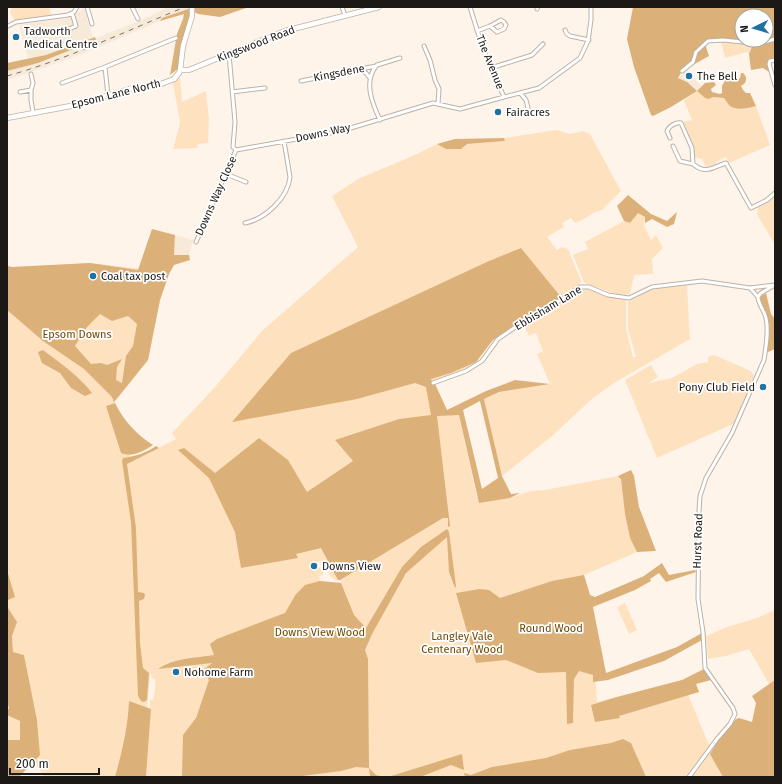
<svg xmlns="http://www.w3.org/2000/svg" width="782" height="784" viewBox="0 0 782 784" font-family="'Fira Sans',sans-serif">
<style>
.built{fill:#f8ead8}
.green{fill:#fee2c0;fill-rule:evenodd}
.forest{fill:#dcb079;fill-rule:evenodd}
.lines{fill:none;stroke-linecap:round;stroke-linejoin:round}
.street-casing{stroke:#bbb2a7;stroke-width:5}
.secondary-casing{stroke:#bbb2a7;stroke-width:6}
.street{stroke:#fff;stroke-width:3}
.secondary{stroke:#fff;stroke-width:4.5}
.rail{stroke:#79726c;stroke-width:1;stroke-dasharray:5 5;stroke-linecap:butt}
.poi-dot{fill:#2072a3;stroke:#fff;stroke-width:1.5}
.labels{text-anchor:middle;dominant-baseline:central;stroke-width:3.5;stroke-linejoin:round;paint-order:stroke}
.poi-label{font-size:11px;fill:#1c1815;stroke:#fff;text-anchor:start}
.street-label{font-size:11px;fill:#1c1815;stroke:#fff}
.park-label{font-size:11px;fill:#724900;stroke:#fff}
</style>
<rect width="100%" height="100%" fill="#fef4e9"/>
<path class="built" d="M169,7L191,8L163,18L160,21L97,48L46,67L7,80V71L38,63L96,40V38L139,21Z
M84,8L93,37L46,55L28,59L19,25L65,19L75,15Z
M687,70L702,87L697,91L688,84L678,78Z
M175,235L193,240L189,255H174Z"/>
<path class="green" d="M12,7H49L52,16L16,22L10,13Z
M721,41L750,43L752,47L749,54L747,52L725,58Z
M180,77L182,102L206,91L209,119L208,143L198,144L197,148L173,149L180,123L173,83Z
M697,91L705,98L713,97L724,98C726,100 728,105 730,106C736,111 749,107 756,106L770,145L729,163L726,157L716,162V165L706,167L702,159L694,157L692,142L683,122L692,120L684,100Z
M556,130L570,134L583,131L590,134L621,191L602,210L595,212L582,220L575,223L571,218L562,223L564,227L547,237L557,250L562,247L568,249L581,281L579,286L566,296L565,295L517,323L493,340L476,362L466,371L433,384H435L447,410L459,415L477,498H510L530,491L545,490L618,476L621,478L625,514L630,538L637,552L584,575L590,595L597,702L682,680L709,745L720,739L736,719L739,718L747,734L751,732L769,684L749,649L726,656L708,659L706,636L727,627L757,618L775,610V777H146L151,710L150,708V700H153L155,690V678L152,679L151,674L150,673L142,777H44L34,761L35,759L39,744L37,720L24,655L13,652L12,636L7,635V266L12,267L90,263L133,268L151,269L169,274L160,300L148,360L115,402V403L106,406L132,460H135L176,439L172,433L215,387L262,331L358,247L332,196L358,179L417,154L437,144L446,149L467,144L505,141L504,138ZM320,561L323,568H329L331,572L328,573C331,577 335,582 340,580L341,583L320,581L319,576L322,575L323,572L316,564Z
M775,197V245L757,214L759,206L770,201Z
M638,213L645,217L644,226L651,240L656,235L663,248L652,259L653,274L634,275L630,294C618,296 607,291 596,287C591,285 588,285 584,282L573,255L588,249L585,242L624,221L630,223Z
M687,285L690,339L614,383L593,398L551,437L502,476L484,399L499,392L550,384L537,354L543,351L536,333L529,336L524,325L581,289H588L626,300V329L633,357H636L628,329V302L652,289Z
M714,355L751,371L754,376L735,423L657,458L625,380L651,365L658,377L649,383L672,378L697,364L708,362V357Z
M625,603L637,630L629,634L617,607Z
M7,715L20,721V740H7Z"/>
<path class="forest" d="M195,7H249L220,17L198,14L194,12Z
M633,7H775V59L767,62L769,72L763,68L751,70L749,54L752,47L750,43L723,40L708,42L706,47L709,56L682,71L678,78L687,82L697,91L705,83L714,82L716,85L711,89L712,92L720,94L722,93V86L727,77H730L736,81L740,78L741,73H743C746,76 747,78 745,83L741,86L743,90L746,93H750L756,106C749,108 736,111 730,106C728,105 726,100 724,98L713,97L709,99L705,98L697,91L671,107L653,116L651,115L634,67L627,39ZM742,16H766V40H742Z
M191,8L178,69L170,75L177,34L183,19L184,14L160,21L162,18Z
M95,37L96,40L38,63L7,71V63L46,55Z
M504,138L505,141L467,144L461,149H446L437,144L455,139Z
M628,195L651,214L667,221L677,212L674,224L667,227L652,219L645,223V217L638,213L630,223L624,221L617,206Z
M152,229L175,235L174,255H189L190,260L174,265L169,274L160,300L148,360L114,402L112,397L84,369L43,341L7,310V266L12,267L90,263L138,270ZM100,314L112,321L128,316L137,324L133,346L126,356L122,383L116,380L117,367L122,359L107,365L101,363L91,364L75,346L87,327Z
M521,248L561,297L517,323L493,340L476,362L451,373L431,379L433,384H435L447,410L486,391L515,380L550,384L499,392L484,399L502,476L511,494L520,493L510,498L479,503L459,415L437,416L450,526L448,527V518H443L340,580H338L321,548L296,554L298,558L241,568L235,532L209,478L178,450L184,448L215,473L259,438L288,460L307,492L353,461L335,440L399,419L431,415L426,387L415,383L357,399L232,422L291,353L489,261ZM480,401L498,478L482,489L463,410Z
M766,293L771,314L775,319V349L768,352V323L760,297Z
M43,350C60,363 79,376 92,393L85,396L71,388L60,373L42,363L38,352Z
M115,403C123,420 138,436 153,445C144,451 132,458 121,453L106,406Z
M156,446L159,448L127,464L136,528L138,592L144,593L145,595L144,599L139,601L140,643L143,668L149,673L147,700L144,702L141,701L138,696L131,522L122,461L123,458C136,456 146,453 156,446Z
M631,470L634,476L639,507L656,551L637,552L630,538L625,514L621,479L618,476Z
M447,529L449,532L456,586L455,588L449,572L447,537L406,573L372,634L365,650L368,659L369,768L376,775L383,777H370L369,768L356,767L341,771L295,777H182L183,735L196,718L209,680L202,671L212,663L158,669C174,658 195,658 214,655L210,644L217,639L285,613L296,594L305,585L320,581L341,583L354,615L366,628L402,567L421,547Z
M662,563L669,575L695,570L696,572L666,582L659,573L650,579L651,581L635,590L593,607L606,673L677,647L702,633V640L664,661L608,680L593,682V675L579,671L574,679L573,723L567,724L566,672L538,673L506,660L476,663L456,593L479,589L489,590L500,598L552,581L584,575L590,595L595,597L644,576Z
M7,570L15,597L8,600V608L17,622L12,636L13,652L24,655L37,720L40,755L19,777H7V740H20V721L7,715V709H9L7,699Z
M704,669L711,680L696,684L699,692L619,716L620,718L595,722L591,705L617,697L682,680Z
M775,680V777H723L710,754L718,741L736,719L739,718L752,722L756,703L752,696Z
M129,701L151,709L146,777H115C122,752 128,727 129,701Z
M623,739L631,743L646,777H465L464,773L471,775L492,767L546,758L570,750L611,743Z
M462,754L464,770L451,765L420,777H388Z"/>
<g class="lines">
<g class="street-casing">
<path id="street" d="M87,7L92,24
M132,7L138,19
M342,7L345,15
M470,7L483,49L504,97L539,88L580,58L588,41L591,20V7
M537,9L538,7
M8,26L16,22L68,15L74,12L77,7
M67,30L76,26L72,13
M565,30L567,34L570,36L589,40
M477,31L490,26L501,20L504,22L506,25L504,29L497,32L490,26
M424,46L430,60L435,80L439,89L438,104
M229,54L235,122L233,147L236,150L341,131L433,103L460,109L504,97
M775,60L770,61L769,64L775,85
M491,68L532,55L543,44
M361,70L366,73L370,78
M682,71L693,62L696,52L708,41L723,40L753,43H761L775,39
M301,81L376,66
M62,83L105,67
M31,90V100L33,112
M20,92L31,90L33,83L31,74
M232,92L265,88
M520,93L526,100L529,112
M108,96L105,67L176,38
M380,120C372,103 363,81 377,65L400,58
M670,138L667,131C669,126 676,122 681,123L692,148L693,164C706,175 713,167 726,163L751,208L767,200L775,193
M673,146L680,161L693,164
M226,174L246,182
M245,223C265,219 288,198 290,177L284,141
M196,242L236,150
M750,288L758,297
M758,297L761,293L773,286
M433,383L466,371L482,361L498,339L520,324L547,309L580,287H589L608,295L629,298L652,287L702,281L750,288L775,285
M689,777L717,739L730,724L735,714L733,708L705,668L703,632L698,599L699,511L700,496L706,478L732,433L764,360C766,347 769,331 766,318C764,310 758,304 758,297"/>
</g>
<g class="secondary-casing">
<path id="secondary" d="M180,70H189L285,31L379,7
M7,118L76,105L133,88L161,84L174,79L179,73L180,70L183,46L192,16V7"/>
</g>
<use href="#street" class="street"/>
<use href="#secondary" class="secondary"/>
<path class="rail" d="M7,76C68,59 126,31 185,7"/>
</g>
<g class="poi-dot">
<circle cx="16" cy="37" r="4"/>
<circle cx="689" cy="76" r="4"/>
<circle cx="498" cy="112" r="4"/>
<circle cx="93" cy="276" r="4"/>
<circle cx="763" cy="387" r="4"/>
<circle cx="314" cy="566" r="4"/>
<circle cx="176" cy="672" r="4"/>
</g>
<g class="labels">
<g class="poi-label">
<text x="24" y="31">Tadworth<tspan x="24" dy="13">Medical Centre</tspan></text>
<text x="697" y="76">The Bell</text>
<text x="506" y="112">Fairacres</text>
<text x="101" y="276">Coal tax post</text>
<text x="755" y="387" text-anchor="end">Pony Club Field</text>
<text x="322" y="566">Downs View</text>
<text x="184" y="672">Nohome Farm</text>
</g>
<g class="street-label">
<text transform="translate(256 44) rotate(-21)">Kingswood Road</text>
<text transform="translate(490 62) rotate(68)">The Avenue</text>
<text transform="translate(339 73) rotate(-11)">Kingsdene</text>
<text transform="translate(116 94) rotate(-14)">Epsom Lane North</text>
<text transform="translate(323 133) rotate(-12)">Downs Way</text>
<text transform="translate(216 196) rotate(-66)">Downs Way Close</text>
<text transform="translate(548 308) rotate(-31)">Ebbisham Lane</text>
<text transform="translate(698 541) rotate(-88)">Hurst Road</text>
</g>
<g class="park-label">
<text x="77" y="334">Epsom Downs</text>
<text x="551" y="628">Round Wood</text>
<text x="320" y="632">Downs View Wood</text>
<text x="462" y="636">Langley Vale<tspan x="462" dy="13">Centenary Wood</tspan></text>
</g>
</g>
<rect width="782" height="784" fill="none" stroke="#1c1815" stroke-width="16"/>
<g transform="translate(754 28) rotate(265)"><circle r="19" fill="#ffffff" stroke="#a4a3a1"/>
<path d="M0-3L7 15L0 10L-7 15Z" fill="#2072a3"/>
<text y="-6" font-size="11" font-weight="bold" text-anchor="middle" fill="#1c1815">N</text>
</g>
<path d="M10 768v6h89v-6" fill="none" stroke="#1c1815" stroke-width="2"/>
<text x="16" y="768" font-size="12" fill="#1c1815" stroke="#ffffff" stroke-width="3" paint-order="stroke">200 m</text>
</svg>
